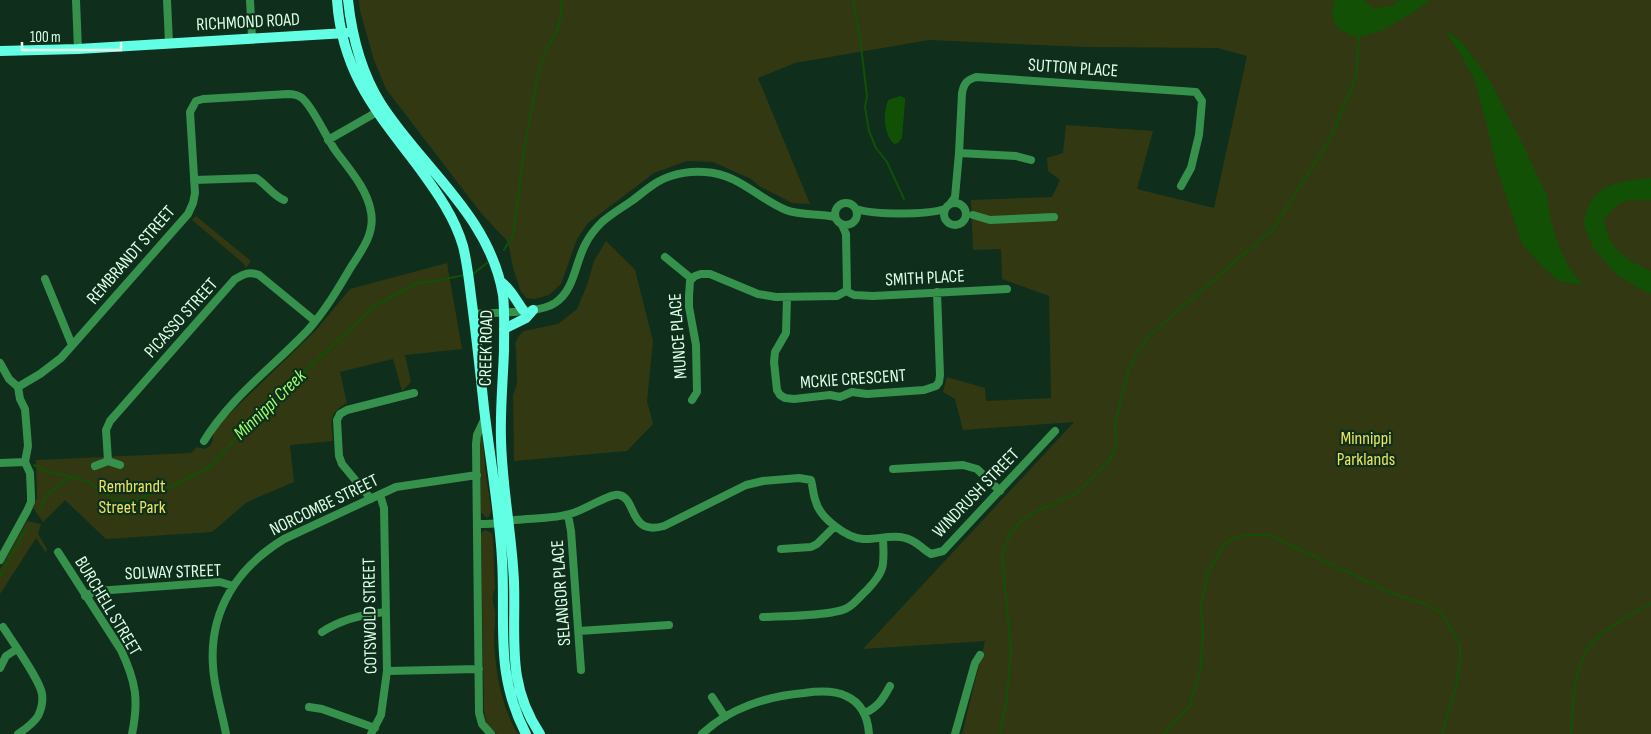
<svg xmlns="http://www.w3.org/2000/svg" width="1651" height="734" viewBox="0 0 1651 734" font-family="'Sofia Sans Condensed',sans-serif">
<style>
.green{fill:#323912}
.water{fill:#125006}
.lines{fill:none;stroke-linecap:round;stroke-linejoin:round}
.stream{stroke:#125006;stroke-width:2}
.minor{stroke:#36914d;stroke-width:8}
.major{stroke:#63ffe5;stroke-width:10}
.labels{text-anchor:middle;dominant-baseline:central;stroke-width:4.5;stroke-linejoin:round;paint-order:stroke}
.street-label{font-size:18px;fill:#dcffe7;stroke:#0f2e1b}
.park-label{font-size:18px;fill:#ebe55c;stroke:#0f2e1b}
.water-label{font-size:19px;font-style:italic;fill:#9bff6a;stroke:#0f2e1b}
</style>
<rect width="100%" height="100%" fill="#0f2e1b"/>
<path class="green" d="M359,0H1651V734H962L985,641L863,649L1074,422L963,430L955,399L943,392L947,377L985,388L986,401L1051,398L1049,296L1002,279L1001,249L973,250L971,200L1052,197L1060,180L1048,171L1047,158L1063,153L1066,125L1153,131L1137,189L1214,208L1247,56L1218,48L1086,47L929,40L795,63L758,78L810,204L792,203L759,186L751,179L713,162L687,161L654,173L588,223L577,239L561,284L549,295L534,299L527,298L521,292L513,268L508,242L481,213L386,89L374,60L360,11Z
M196,216L251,261L246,268L243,263L192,220Z
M606,241L635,270L653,341L647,401L653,424L627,451L514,461L513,395L517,384L516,350L515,344L518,337L524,331L558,324L577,309L587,285L594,261Z
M447,263L462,349L405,355L411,382L402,391L393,359L340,372L347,403C328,413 331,422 333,441L290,445L294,482L247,502L212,532L106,539L65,500L43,522L33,508L37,497L36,460L191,453L197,447L204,449C215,445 211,441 214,432C216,428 219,424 222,421L316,330L350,289Z
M482,431L486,476L491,508V512L488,518L486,517L481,512L480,441Z
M27,521L41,524L38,534L47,549L46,553L36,538L0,594V569Z
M485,530L492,533L493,539L495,589C490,597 494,603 495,611C496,620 494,629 494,638C495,670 501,706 518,734H497L487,724L484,712L481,533Z"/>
<path class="water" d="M1335,0H1364L1373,8L1391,6L1400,0H1430L1412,13L1383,30L1356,38L1336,27L1332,11Z
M1444,29L1462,42L1490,81L1522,143L1547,196L1551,222L1558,244L1568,266L1582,285L1559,281L1540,264L1522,244L1497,169L1485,118L1474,78L1457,48Z
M900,96L905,98V101L902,138L898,143L894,144C883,133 883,114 888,100Z
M1651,178V200C1625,200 1619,198 1604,221C1606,227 1607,234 1610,240C1618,255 1636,265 1651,271V293L1646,292L1617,275L1594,249L1583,223C1586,213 1588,203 1596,195C1608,182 1634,179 1651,178Z"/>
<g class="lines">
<path class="stream" d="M853,0L860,38L867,96L865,107L869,131L876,148L887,162L904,199
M504,250L513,235L524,150L538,74L547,47L556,33L561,16L562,0
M473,274L487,263
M34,465L47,471L90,482L101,492L112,498L127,501L139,499L172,486L210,467L249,423L375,306L417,283L436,281L464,275
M38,512L47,495L70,477
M0,576L26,529
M1000,734L1004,712L1006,707L1011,651L1002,556L1010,533L1021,521L1039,510L1077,493L1110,460L1116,446L1115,423L1128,372L1135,355L1151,334L1273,229L1330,139L1356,77L1359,34
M1164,734L1189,707L1200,672L1203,636L1201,605L1208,572L1224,545L1232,539L1247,535H1269L1394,594L1428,605L1440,612L1450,627L1460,645V661L1456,686L1442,734
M1571,734C1573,707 1573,675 1586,651C1595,634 1634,612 1651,604"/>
<path class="minor" d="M76,0L78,49
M167,0L169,43
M250,0L252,38
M328,140L377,112
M959,153L1016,156L1031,160
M194,180L256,178C266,184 273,196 284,200
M835 214a11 11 0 1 1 22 0a11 11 0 1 1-22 0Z
M944 214a11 11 0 1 1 22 0a11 11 0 1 1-22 0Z
M950,204L955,197L959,153L962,93C964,83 967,80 976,77L1196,92L1202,101L1199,135L1191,168L1181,186
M856,209C875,215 926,215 945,209
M973,215L990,220L1054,217
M665,257L692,279
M45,279L72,345
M846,291L854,295L873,296L1007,289
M787,297L786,333L775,352L774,362L777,390L780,395L785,398L794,399L830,395L840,397L852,392L867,394L924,390L936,386L939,382L940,375L937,292
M473,314C494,312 539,314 555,303C575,290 575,262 586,243C590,235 596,228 602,222C611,214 623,207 633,200C645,191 657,180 671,176C683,172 693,171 705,172C739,174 757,198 786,210C802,216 819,213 835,217
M0,363L9,379L18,387L20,399L25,409L28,446L25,462L30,473L31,496V502L27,511L0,560
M18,387L40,374L61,358L188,214L193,203L195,193L190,112L196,101L203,99L288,94C293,94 298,95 302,98C313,107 326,137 335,150C348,168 367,188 371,212C375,233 362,250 351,267C338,289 325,311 308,330C273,367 231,397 204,441
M692,400L697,392L696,345L689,307V296L690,281L695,276L701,274H710L758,294L776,297L837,296L846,291L847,288L846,234L842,225
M485,418L477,435L476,444L479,713L482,724L491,734
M108,461L106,430L110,421L235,279C244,274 249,271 259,275L315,321
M0,463L25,462
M95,466L108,461L120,465
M893,469L963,465L977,469L1000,491
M371,499L342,464L339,456L337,420L340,414L347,410L414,393
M568,515L571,531L581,670
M477,524C485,524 493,524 500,523C505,522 510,520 515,520C534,518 555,519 573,513C584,510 610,493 619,495C637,498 628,536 664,526L746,485L763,481L799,478L811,480C813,487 813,495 816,502C820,518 847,538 863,539C876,540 892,534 905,538C916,540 922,549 931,554L943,551L1055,431
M781,549L811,547L817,544L835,526
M58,552L121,650C136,682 139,700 132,734
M85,596L97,591L220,582L233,586
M763,617C781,616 833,616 847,608C855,604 860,596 867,590C886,570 884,565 883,538
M3,627C12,641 40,680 42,694C43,701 41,710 38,716C33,724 25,729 18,734
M579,631L669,625
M322,632C340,620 365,614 386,612
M0,668L6,656L17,649
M387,671L479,669
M712,697L725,717
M309,707L322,709L375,728
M865,713C878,707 883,699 890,686
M226,734C222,712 214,688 213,666C209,610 238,567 284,539L396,487L477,475
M371,734L381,715L387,671L384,508L380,495
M702,734C729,708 768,696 804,693C818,691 834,690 846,696C862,703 868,718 869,734
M955,734L975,663L980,655"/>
<path class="major" d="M337,0C342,72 375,110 417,165C435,190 454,215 463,246C467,262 469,279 471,296C476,333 480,370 484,408C490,458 499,508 502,559C506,624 494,672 526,734
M348,0C352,37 361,72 381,104C422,168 490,216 503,295C505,313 504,332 504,350C503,380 500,410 501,440C502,488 512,534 514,582C516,638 506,684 540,734
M0,51L78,49L346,33
M500,281C511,289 515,299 523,310
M504,329L526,318L533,310"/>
</g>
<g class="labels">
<g class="street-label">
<text transform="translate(248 22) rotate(-3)">RICHMOND ROAD</text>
<text transform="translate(1073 68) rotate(4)">SUTTON PLACE</text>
<text transform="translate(131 255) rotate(-49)">REMBRANDT STREET</text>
<text transform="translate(925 278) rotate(-3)">SMITH PLACE</text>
<text transform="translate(181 318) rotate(-48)">PICASSO STREET</text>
<text transform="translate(678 336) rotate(-94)">MUNCE PLACE</text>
<text transform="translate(486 348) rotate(-89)">CREEK ROAD</text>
<text transform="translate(853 379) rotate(-4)">MCKIE CRESCENT</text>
<text transform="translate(976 493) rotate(-46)">WINDRUSH STREET</text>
<text transform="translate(324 505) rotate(-26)">NORCOMBE STREET</text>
<text transform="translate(173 572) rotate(-2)">SOLWAY STREET</text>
<text transform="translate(561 593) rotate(-94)">SELANGOR PLACE</text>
<text transform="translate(108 606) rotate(59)">BURCHELL STREET</text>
<text transform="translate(370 616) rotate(-91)">COTSWOLD STREET</text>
</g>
<g class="park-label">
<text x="1366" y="438">Minnippi<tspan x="1366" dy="21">Parklands</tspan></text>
<text x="132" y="486">Rembrandt<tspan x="132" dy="21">Street Park</tspan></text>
</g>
<g class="water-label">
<text transform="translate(270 405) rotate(-44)">Minnippi Creek</text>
</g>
</g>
<path d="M22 42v8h99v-8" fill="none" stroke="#dcffe7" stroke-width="2.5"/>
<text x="30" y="42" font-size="15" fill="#dcffe7" stroke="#0f2e1b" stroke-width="4" paint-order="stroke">100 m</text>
</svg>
